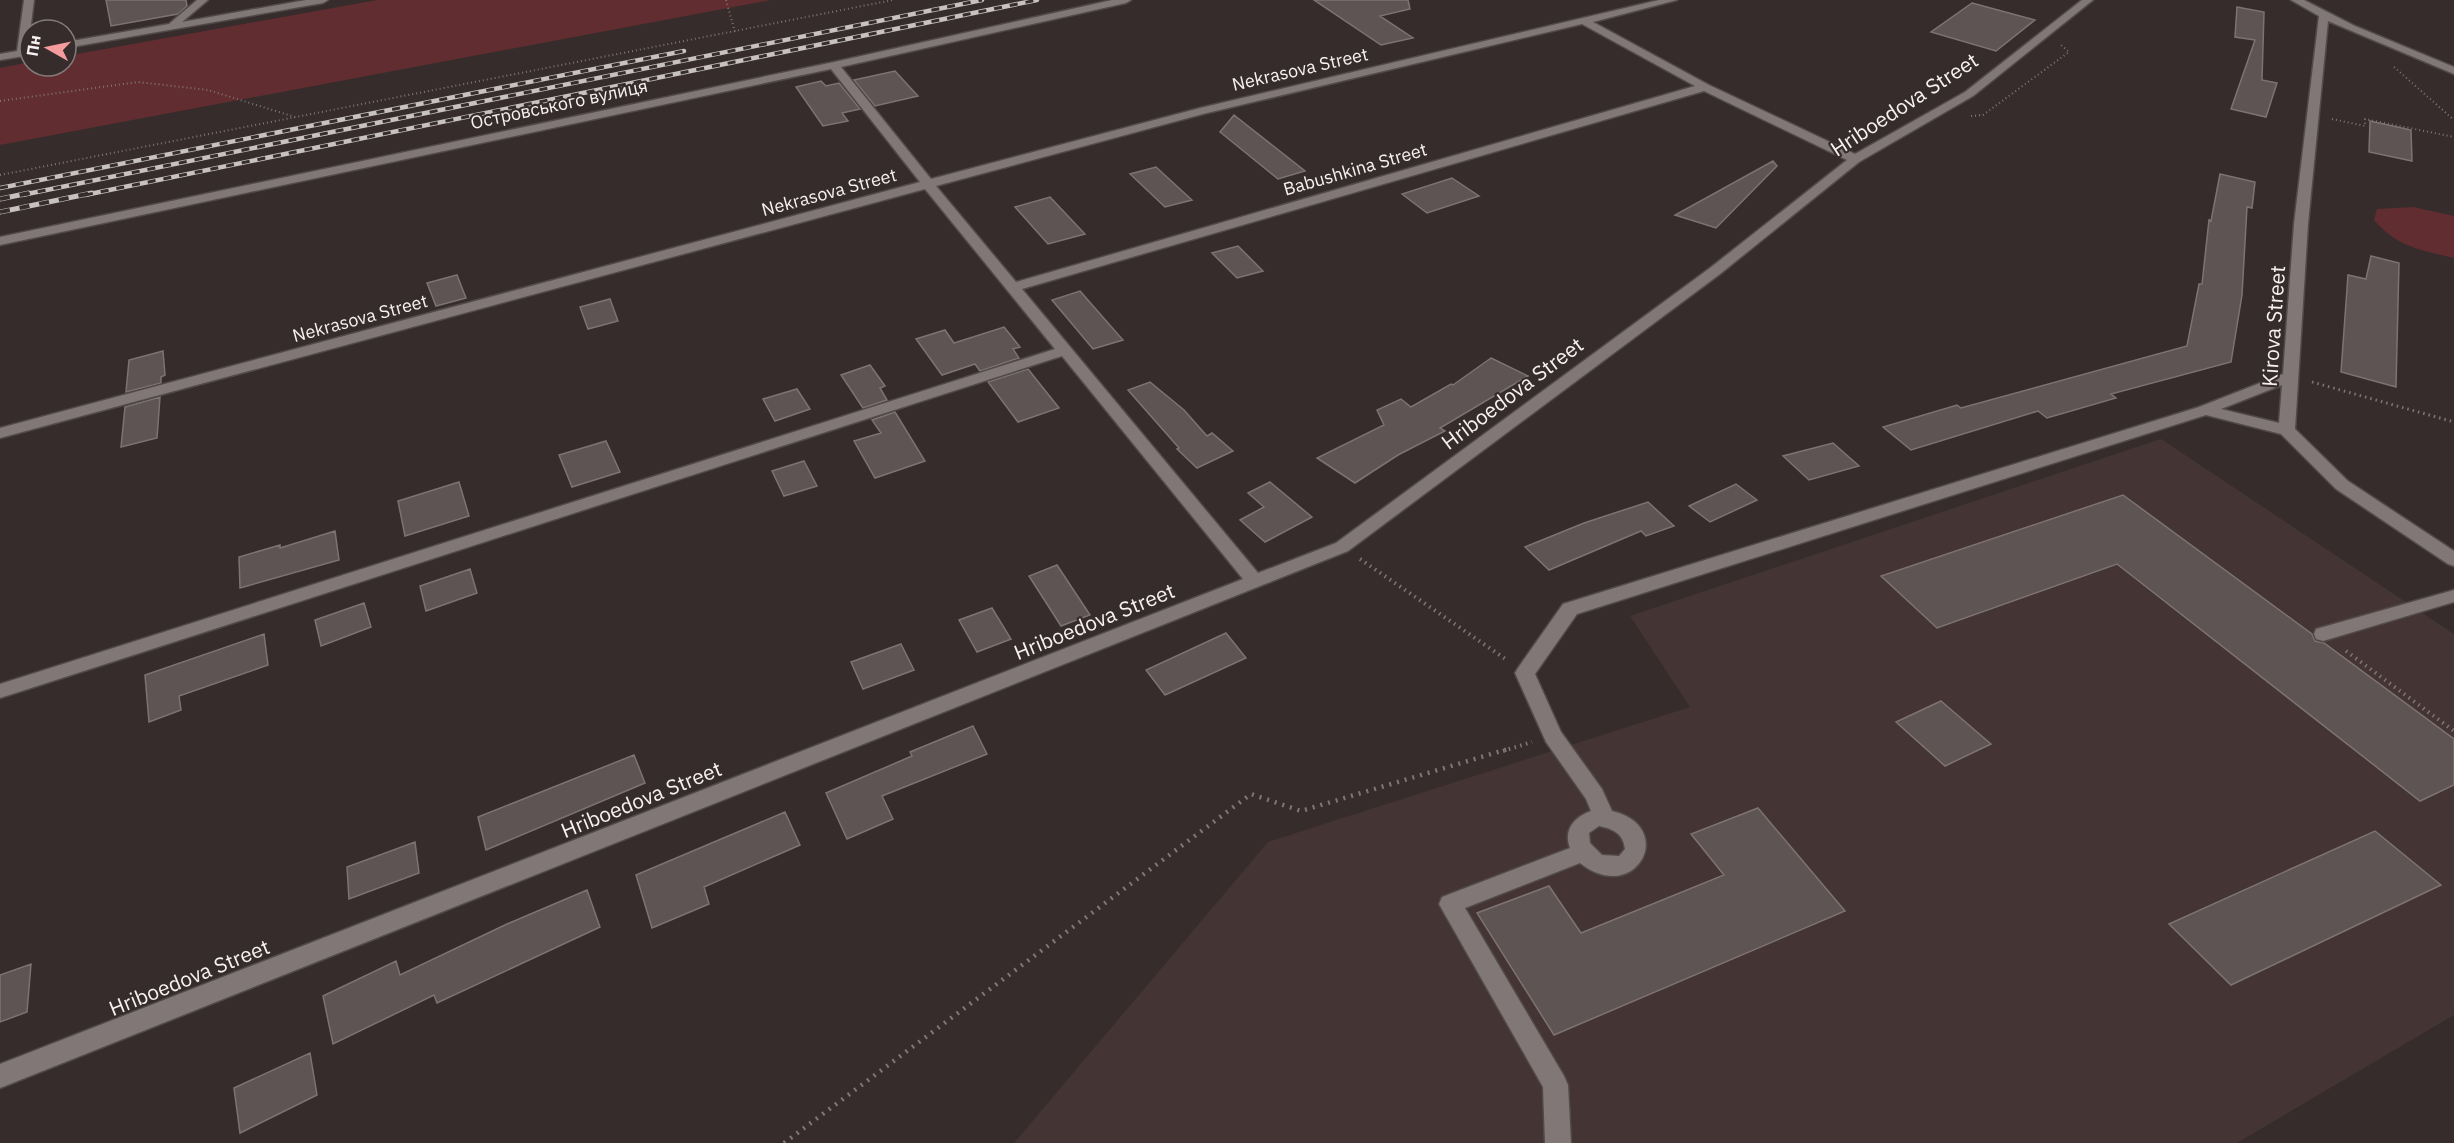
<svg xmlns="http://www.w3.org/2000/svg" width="2454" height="1143" viewBox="0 0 2454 1143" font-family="'IBM Plex Sans',sans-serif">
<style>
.built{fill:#443434}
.green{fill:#612d30}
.building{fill:#5e5454;stroke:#7e7373;stroke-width:1.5}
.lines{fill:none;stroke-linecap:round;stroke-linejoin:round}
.minor-casing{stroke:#524a4a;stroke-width:3}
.path-far3{stroke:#7f7676;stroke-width:2;stroke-dasharray:1 3;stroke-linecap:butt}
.path-far2{stroke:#7f7676;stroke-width:3;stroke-dasharray:1.5 4;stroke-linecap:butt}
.path-far1{stroke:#7f7676;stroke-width:4;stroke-dasharray:1.5 4.5;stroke-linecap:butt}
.path{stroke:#7f7676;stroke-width:4.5;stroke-dasharray:2 6;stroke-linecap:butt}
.minor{fill:#827777;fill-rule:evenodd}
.rail-far1-casing{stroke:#c8c1c1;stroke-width:4.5}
.rail-casing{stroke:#c8c1c1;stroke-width:5}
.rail-far1{stroke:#362c2c;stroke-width:3;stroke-dasharray:8;stroke-linecap:butt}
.rail{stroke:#362c2c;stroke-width:4;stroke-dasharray:10;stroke-linecap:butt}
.labels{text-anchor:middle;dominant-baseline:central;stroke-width:4.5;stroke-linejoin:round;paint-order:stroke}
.far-street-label{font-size:18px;fill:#f8f1f1;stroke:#362c2c}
.street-label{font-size:21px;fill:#f8f1f1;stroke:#362c2c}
</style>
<rect width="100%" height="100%" fill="#362c2c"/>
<path class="built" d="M2161,439L2454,634V1015L2237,1143H1014L1268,842L1690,707L1630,616Z"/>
<path class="green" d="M377,0H771L0,145V68L30,62V66H66V56Z
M2413,207L2454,216V258C2421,250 2397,247 2374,220L2377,209Z"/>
<path class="building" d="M106,0H186L187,6L178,14L111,26Z
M1314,0H1408L1410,9L1380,16L1413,38L1381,45Z
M1972,3L2035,20L1996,51L1931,32Z
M2237,7L2264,12L2262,80L2277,83L2266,117L2231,109L2255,40L2235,37Z
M895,71L918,96L875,106L854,80Z
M821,81L826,86L839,83L860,109L842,113L848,121L823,126L796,87Z
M1234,115L1305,171L1278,179L1220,132Z
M2370,121L2411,130L2412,161L2369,152Z
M1773,161L1777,166L1716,228L1675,215Z
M1156,167L1192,200L1165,207L1130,174Z
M2220,174L2255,182L2252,208L2247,207L2242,295L2231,362L2111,394L2116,398L2047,418L2038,411L1911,450L1883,427L1957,405L1961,408L2187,346L2199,284H2202L2209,220L2211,221Z
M1452,178L1479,196L1427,213L1402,194Z
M1050,197L1085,234L1048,244L1015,207Z
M1238,246L1263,271L1237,278L1212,253Z
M2371,256L2399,263L2396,387L2341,372L2348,275L2366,279Z
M457,275L466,298L436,306L427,283Z
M1080,291L1123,340L1093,349L1052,300Z
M610,299L618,321L588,329L580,307Z
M1004,327L1020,347L1013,349L1019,358L980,371L975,364L942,375L916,339L945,330L954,343Z
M163,351L165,375L161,377V383L126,392L129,360Z
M1491,358L1528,376L1440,428L1445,431L1398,455L1355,483L1317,458L1384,425L1377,410L1401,399L1411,407L1451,384L1453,385Z
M870,365L885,386L880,388L887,400L863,408L841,375Z
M1028,369L1059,408L1018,422L988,382Z
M1150,382L1184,410L1207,436L1212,433L1233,451L1197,468L1177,449L1179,448L1128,390Z
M797,389L810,409L775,421L763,399Z
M160,397L157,438L121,447L125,407Z
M895,412L925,461L875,478L854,441L881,433L872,420Z
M606,441L620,472L572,487L559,455Z
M1833,443L1859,466L1809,480L1783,456Z
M804,461L817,486L784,496L772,471Z
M459,482L469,516L405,536L398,501Z
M1270,482L1312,517L1265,542L1240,520L1264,507L1248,493Z
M1736,484L1757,500L1710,522L1689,506Z
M2123,495L2312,634L2315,641L2324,643L2454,739V785L2420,801L2117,564L1937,628L1881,576Z
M1648,502L1674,526L1646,536L1641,531L1549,570L1525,547L1584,523Z
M335,531L339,560L240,588L239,557L280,545V548Z
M1057,565L1090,615L1061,626L1029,576Z
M470,569L477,593L426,611L420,586Z
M364,603L371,627L321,646L315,620Z
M992,608L1011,639L977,652L959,620Z
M1226,633L1246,658L1165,695L1146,670Z
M264,634L268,665L179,696L181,710L149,722L145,675Z
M901,644L914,670L863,689L851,662Z
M1941,701L1991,744L1945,766L1896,722Z
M973,726L987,754L882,796L893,819L847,839L826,793L912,756L910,752Z
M634,755L645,783L486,850L478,817Z
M1758,808L1845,911L1554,1035L1477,913L1549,886L1581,933L1724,875L1691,834Z
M785,812L800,845L704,887L709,904L652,928L636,875Z
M2375,831L2441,885L2231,985L2169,924Z
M415,842L419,873L349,899L347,867Z
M587,890L600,927L437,1003L434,995L333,1044L323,996L396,961L400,975L507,924Z
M31,964L27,1012L0,1022V975Z
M310,1053L317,1095L240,1133L234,1088Z"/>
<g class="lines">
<g class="minor-casing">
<path id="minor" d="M24,0H34L28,49H30V55L0,60V54L17,51Z
M197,0H208L182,22L306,0H328L323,3L66,48V42L169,24Z
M1112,0H1131L1126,3L841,67L931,179L1200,108L1659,0H1677L1593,22L1709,85L1855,154L1965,92L2082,0H2093L1973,96L1859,162L1720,274L1348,551L0,1088V1064L1243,579L1062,356L0,698V684L1055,349L925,189L0,438V428L920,182L831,69L0,245V237L834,62ZM1582,24L1695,86L1016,282L936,186L1203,114ZM1704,91L1847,160L1710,268L1336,543L1258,573L1022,289Z
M2291,0H2304L2355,26L2454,67V74L2328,21L2308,224L2295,429L2348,481L2454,551V566L2448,564L2336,489L2281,434L2206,415L1577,614L1535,674L1561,732L1602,789L1612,811C1679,827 1635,907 1580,863L1465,908L1564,1076L1568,1085L1571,1143H1545L1543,1087L1439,904L1442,897L1570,848C1563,830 1574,817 1591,811L1586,799L1546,742L1515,673L1518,668L1563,604L2199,407L2283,374L2294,224L2319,16ZM2282,385L2279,423L2221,409ZM1599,826C1613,829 1623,833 1625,849L1619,856L1602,855L1590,843L1589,833Z
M2454,590V602L2323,641L2316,639L2314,634L2316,629Z"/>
</g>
<path class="path-far3" d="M726,0L735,32
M2394,67L2454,120
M0,101L138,82L208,90L295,117
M1971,116L1983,115L2069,52L2060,44
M2332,119L2365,126V119L2454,137
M0,175L893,0"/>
<path class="path-far2" d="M2312,382L2454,422"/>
<path class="path-far1" d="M1360,559L1507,660
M2346,651L2454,731
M1503,751L1532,742"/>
<path class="path" d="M784,1143L1251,794L1301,811L1508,749"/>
<use href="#minor" class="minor"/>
<g class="rail-far1-casing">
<path id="rail-far1" d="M0,188L684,51
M22,195L982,0
M85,195L1037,0"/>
</g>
<g class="rail-casing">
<path id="rail" d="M0,199L29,193
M0,212L92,193"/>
</g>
<use href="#rail-far1" class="rail-far1"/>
<use href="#rail" class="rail"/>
</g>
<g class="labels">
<g class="far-street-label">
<text transform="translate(1300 69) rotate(-13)">Nekrasova Street</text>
<text transform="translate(559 104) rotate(-12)">Островського вулиця</text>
<text transform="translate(1355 169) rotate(-16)">Babushkina Street</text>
<text transform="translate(829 192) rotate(-15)">Nekrasova Street</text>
<text transform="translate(360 318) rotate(-15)">Nekrasova Street</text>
</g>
<g class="street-label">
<text transform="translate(1904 104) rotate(-33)">Hriboedova Street</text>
<text transform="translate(2273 326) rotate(-86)">Kirova Street</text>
<text transform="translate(1512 393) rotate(-37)">Hriboedova Street</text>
<text transform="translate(1094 621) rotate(-22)">Hriboedova Street</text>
<text transform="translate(641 799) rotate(-22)">Hriboedova Street</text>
<text transform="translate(189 977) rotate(-22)">Hriboedova Street</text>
</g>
</g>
<g transform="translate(48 48) rotate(279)"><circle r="28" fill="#362c2c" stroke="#847b7b" stroke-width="1.5"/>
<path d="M0-4.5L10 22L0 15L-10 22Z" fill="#f59b9e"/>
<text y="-9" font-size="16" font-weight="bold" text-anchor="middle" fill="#f8f1f1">Пн</text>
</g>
</svg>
